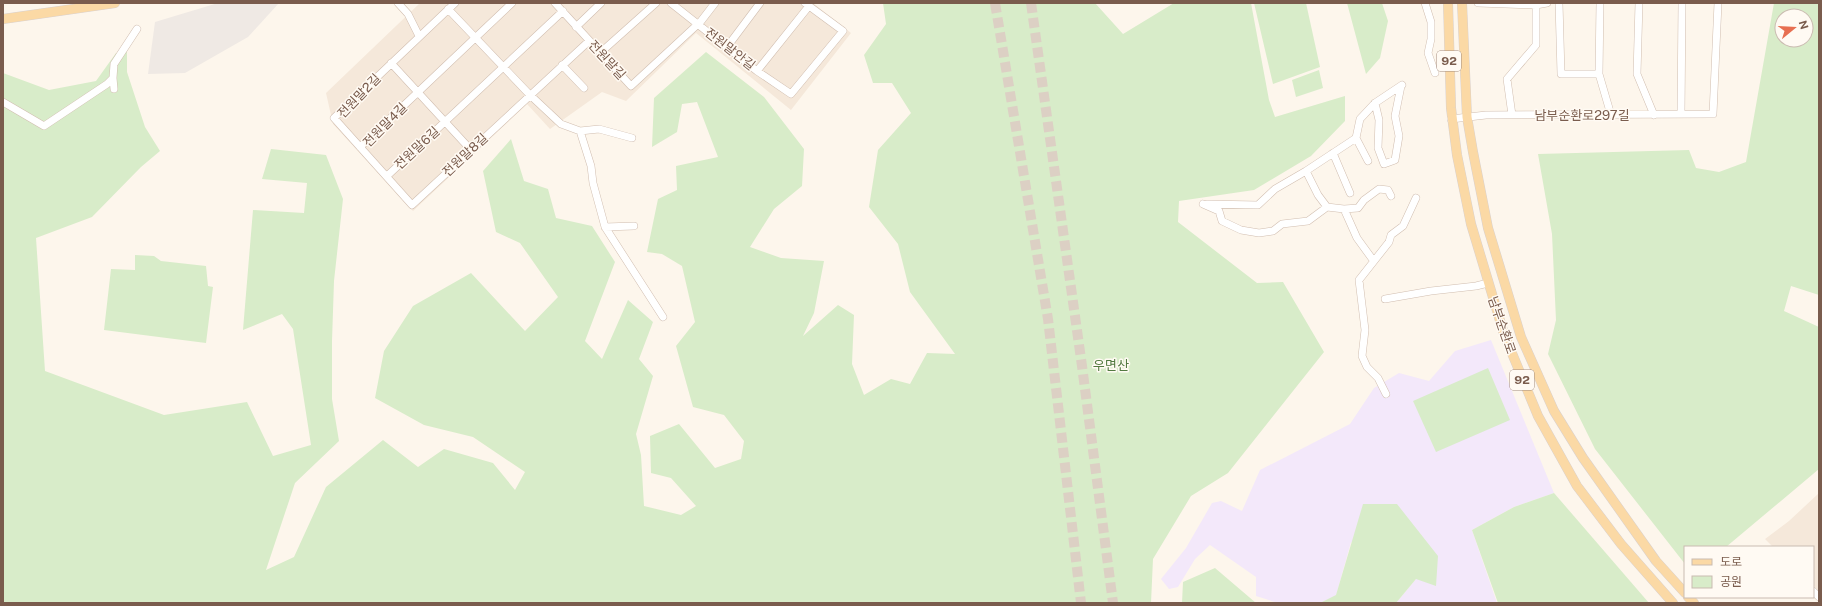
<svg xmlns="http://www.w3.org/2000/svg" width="1822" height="606" viewBox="0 0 1822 606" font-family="'Public Sans','Noto Sans KR',sans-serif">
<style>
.residential{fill:#f5e8da}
.industrial{fill:#efe9e4}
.education{fill:#f3e8fa}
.green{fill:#d8ecc9;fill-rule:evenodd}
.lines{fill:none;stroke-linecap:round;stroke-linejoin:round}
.highway-tunnel{stroke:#dcd0c4;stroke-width:10;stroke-dasharray:10 5;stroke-linecap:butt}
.minor-casing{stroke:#d1beb0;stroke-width:8}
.major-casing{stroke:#dad1cd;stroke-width:10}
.minor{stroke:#fff;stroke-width:7}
.major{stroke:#fbd9a5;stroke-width:9}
.labels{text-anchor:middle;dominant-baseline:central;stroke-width:3;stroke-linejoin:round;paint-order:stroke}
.shield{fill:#fffaf3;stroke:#a28b7f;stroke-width:1}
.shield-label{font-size:12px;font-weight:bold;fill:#7a5c4d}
.street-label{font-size:13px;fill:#7a5c4d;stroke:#fffaf3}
.park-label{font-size:13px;fill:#537a41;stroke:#fffaf3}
</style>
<rect width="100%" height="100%" fill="#fdf6ec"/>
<path class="residential" d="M420,3H813L851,33L791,110L696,33L626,101L602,92L550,129L527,104L413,211L333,124L326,93Z
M1819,493V591L1813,585V547H1773L1765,539L1789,521Z"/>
<path class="industrial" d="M218,3H279L248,37L185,73L148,74L155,22Z"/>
<path class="education" d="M1491,340L1554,493L1514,507L1472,530L1497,603H1396L1416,579L1351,542L1336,596L1320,603H1278L1256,596V577L1210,545L1195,559L1178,587L1169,589L1161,579L1186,548L1212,503L1221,501L1242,511L1260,470L1350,424L1374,388L1399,373L1429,381L1455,351Z"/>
<path class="green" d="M883,3H1095L1123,34L1174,3H1251L1269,100L1275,117L1345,96V121L1311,156L1254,190L1179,201L1178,222L1257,283L1283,282L1324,352L1228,473L1191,496L1153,559L1151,603H3V73L49,90L96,81L116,53L127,52V72L145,127L160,151L141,167L92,217L36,238L45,371L164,415L247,402L273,456L311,445L293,329L282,314L243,330L253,210L304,213L307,183L262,179L271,149L326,155L343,199L334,281L332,341V399L339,441L295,483L266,570L294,557L326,487L383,440L418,467L444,449L493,463L515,490L525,472L473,437L424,425L375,398L384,351L413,306L471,273L525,331L558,297L520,243L496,232L483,171L511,139L524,181L548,189L556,218L592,226L615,262L585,341L602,359L628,300L653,322L639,359L653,376L636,434L641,455L644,506L681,515L696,506L671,478L651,473L650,436L679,424L715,468L741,459L744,441L724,415L693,407L676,346L695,322L682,266L662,254L647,252L658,199L677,190L676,166L718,157L697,102L682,104L677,132L652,147L654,98L706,52L764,97L804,149L802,186L774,209L750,247L781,258L824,261L814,313L803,336L838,305L854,315L852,364L864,395L891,379L910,384L927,353L955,354L910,292L898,244L869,207L878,150L911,113L892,83H873L864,55L886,24Z
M1254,3H1306L1320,67L1273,84Z
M1347,3H1382L1388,21L1380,58L1366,74Z
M1774,3H1819V295L1791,286L1784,311L1819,327V469L1726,547H1685V564L1595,449L1548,354L1556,320L1552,234L1538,154L1689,150L1696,168L1719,172L1746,162ZM1782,16H1806V40H1782Z
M1319,70L1323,88L1296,97L1292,80Z
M135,255L154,256L161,261L206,266L208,286L213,287L206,343L104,330L111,269L135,270Z
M1488,368L1510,420L1436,452L1413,401Z
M1554,493L1649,603H1498L1472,530L1514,507Z
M1363,504H1397L1438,556L1436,586L1416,579L1396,603H1320L1336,595Z
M1215,568L1256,603H1182L1183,582Z"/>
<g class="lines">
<path class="highway-tunnel" d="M995,3L1048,319L1081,603
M1031,3L1082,366L1113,603"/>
<g class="minor-casing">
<path id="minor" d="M398,3L408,14L419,36
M455,3L334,118L412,205L589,41
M555,3L631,86L698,24
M671,3L757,71L791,94L843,31L805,3
M1425,3L1431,22V39L1428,53L1435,73
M1478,3L1536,5L1547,3
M1559,3L1561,74H1599
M1600,3L1599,74L1611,115
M1639,3L1637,74L1654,115
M448,9L530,95L561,124L580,131L591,166L593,183L605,227L663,317
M698,25L715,3
M576,27L601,3
M727,47L760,3
M600,53L656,3
M391,63L471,150
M562,65L584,88
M757,71L809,6
M113,78L114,89
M3,102L44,126L107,84L113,78L114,64L137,29
M1375,103L1379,120L1378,148L1384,164L1395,160L1399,136L1395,116L1401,86
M1681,114L1682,3
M1512,115L1507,79L1536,45V3
M1451,119L1486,115L1713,114L1718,3
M580,131L599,129L632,138
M1356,138L1360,119L1375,103L1402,85
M360,147L512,3
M1333,153L1350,193
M1368,161L1356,138L1306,171L1318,195L1327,207L1344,209L1357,238L1373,260
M387,176L563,11
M1203,204L1219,211L1222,221L1241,230L1259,233L1273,231L1282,224L1308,221L1327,207
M1207,204L1258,205L1275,189L1306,171
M1344,209L1358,208L1364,200L1379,189L1388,190L1391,196
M605,227L634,226
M1385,299L1431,291L1476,286L1488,283
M1386,394L1378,378L1367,367L1362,356L1365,330L1359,280L1389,242L1391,235L1403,226L1416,198
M1813,591L1819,597"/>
</g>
<g class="major-casing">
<path id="major" d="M1448,3L1451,108L1457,155L1471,224L1504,334L1538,416L1577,486L1621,544L1673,603
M1462,3L1467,117L1473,152L1488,228L1521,337L1554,411L1583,458L1656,561L1685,593
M3,19L115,3
M1688,597L1694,603"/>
</g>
<use href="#minor" class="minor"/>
<use href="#major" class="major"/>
</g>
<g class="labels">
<g class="shield">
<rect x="1437" y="51" width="24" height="20" rx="3"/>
<rect x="1510" y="370" width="24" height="20" rx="3"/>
</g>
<g class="shield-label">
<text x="1449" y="61">92</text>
<text x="1522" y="380">92</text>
</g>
<g class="street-label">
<text transform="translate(730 49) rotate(38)">전원말안길</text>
<text transform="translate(607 60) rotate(47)">전원말길</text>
<text transform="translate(359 96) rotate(-46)">전원말2길</text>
<text x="1582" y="115">남부순환로297길</text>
<text transform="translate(385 125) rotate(-45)">전원말4길</text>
<text transform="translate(417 148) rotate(-43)">전원말6길</text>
<text transform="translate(465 155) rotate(-43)">전원말8길</text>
<text transform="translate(1502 325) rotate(71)">남부순환로</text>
</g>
<g class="park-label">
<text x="1111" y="365">우면산</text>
</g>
</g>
<rect width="1822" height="606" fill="none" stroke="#7a5c4d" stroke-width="8"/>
<rect x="1684" y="546" width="130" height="52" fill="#fffaf3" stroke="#cabbb1"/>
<rect x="1692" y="559" width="20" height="6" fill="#fbd9a5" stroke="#cabbb1"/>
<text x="1720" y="566" font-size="12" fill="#7a5c4d">도로</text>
<rect x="1692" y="576" width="20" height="12" fill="#d8ecc9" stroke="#cabbb1"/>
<text x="1720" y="586" font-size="12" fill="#7a5c4d">공원</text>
<g transform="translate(1794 28) rotate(72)"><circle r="19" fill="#fffaf3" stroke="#cabbb1"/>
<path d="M0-3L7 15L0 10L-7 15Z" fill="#e76f51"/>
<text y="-6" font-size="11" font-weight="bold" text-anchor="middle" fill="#7a5c4d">N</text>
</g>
</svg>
